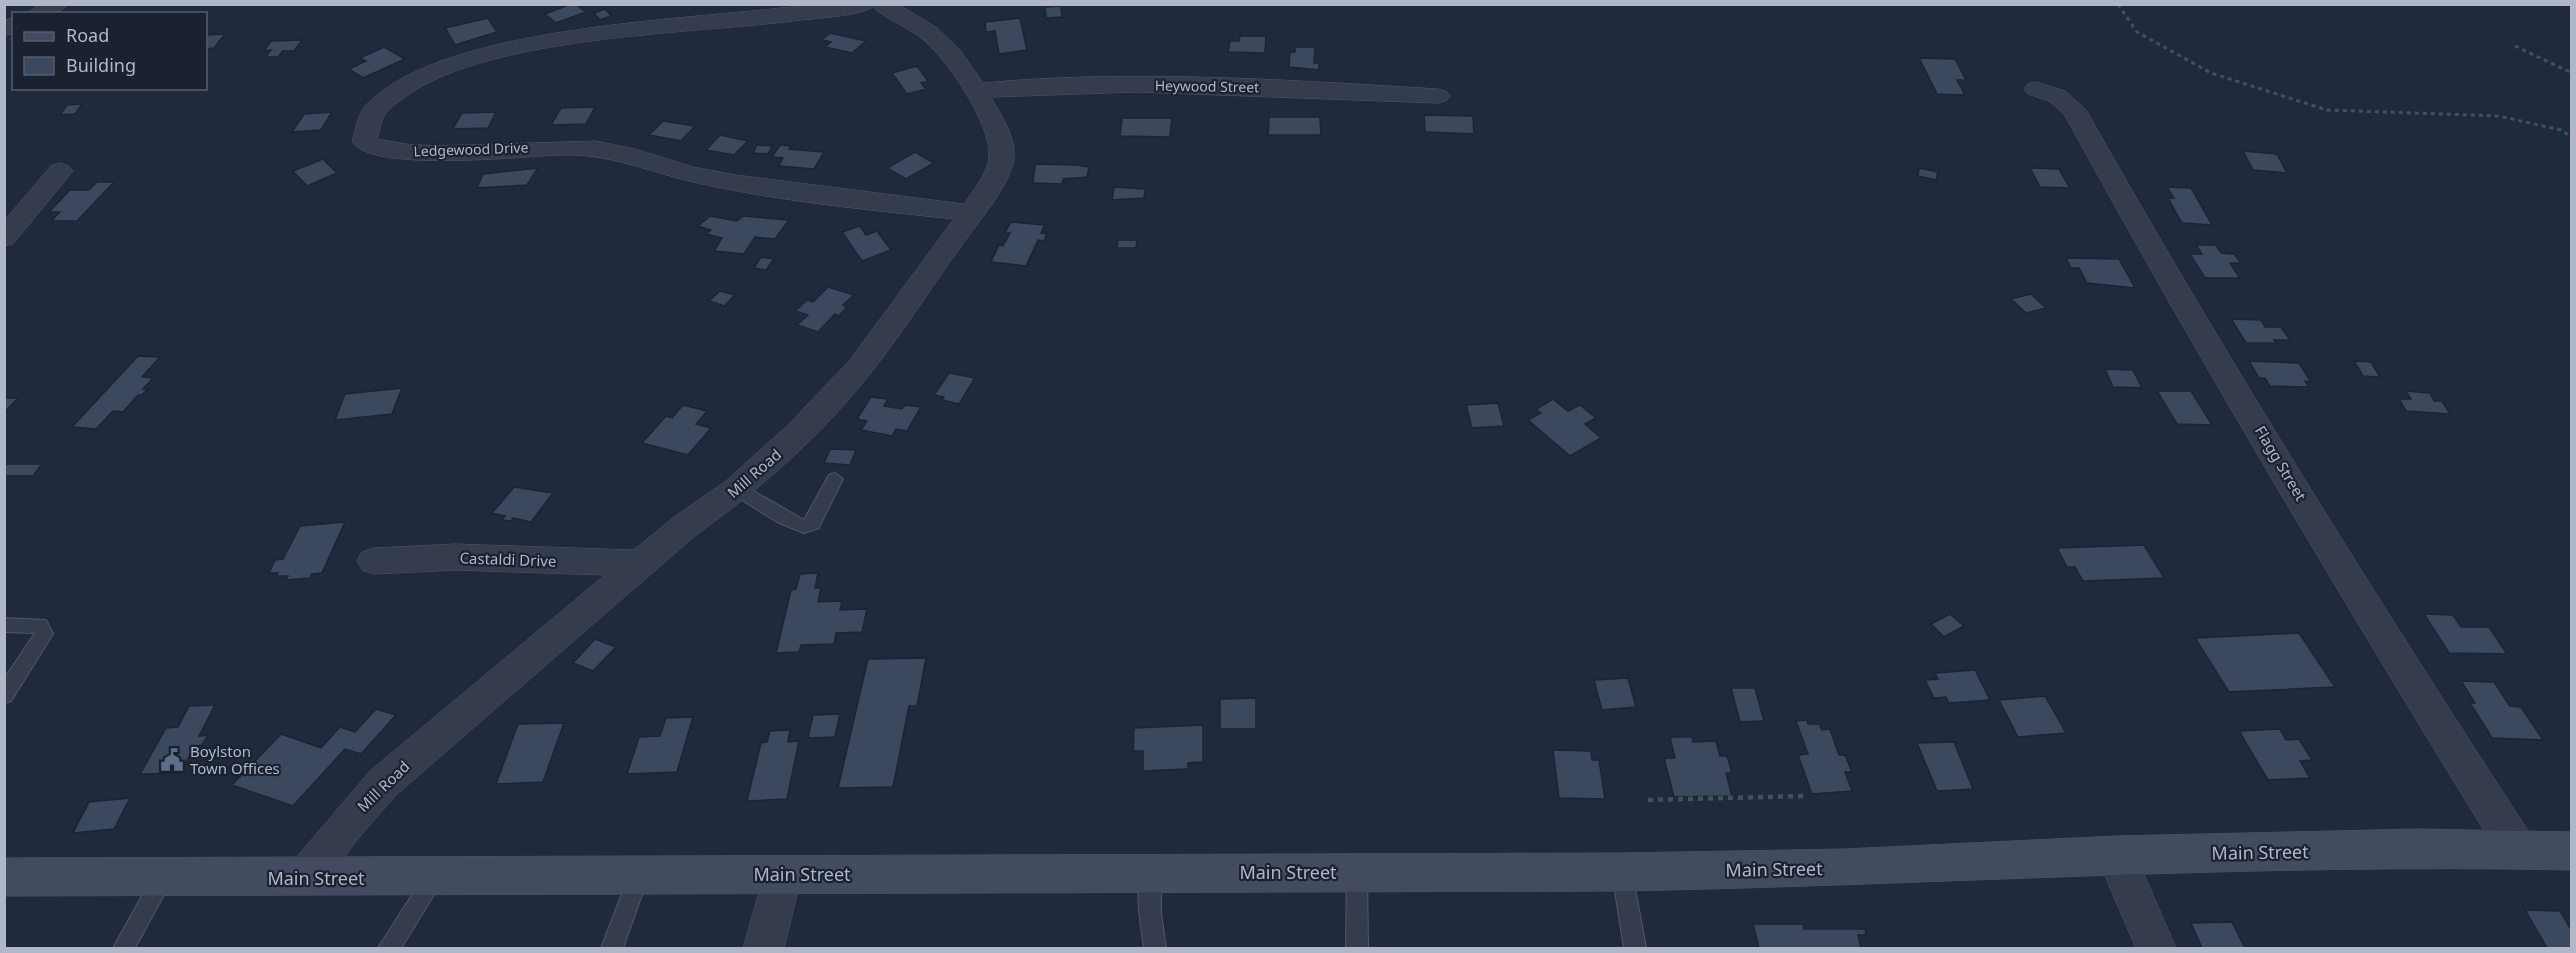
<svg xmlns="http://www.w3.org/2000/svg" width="2576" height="953" viewBox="0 0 2576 953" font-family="'Noto Sans',sans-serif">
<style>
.building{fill:#3c485d;stroke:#1c2434;stroke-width:1.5}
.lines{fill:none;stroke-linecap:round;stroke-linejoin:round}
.service-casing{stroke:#505768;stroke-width:2}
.minor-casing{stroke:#505768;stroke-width:1}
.secondary-casing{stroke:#505768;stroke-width:1}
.path-far1{stroke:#3d5458;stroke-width:3;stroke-dasharray:4 4;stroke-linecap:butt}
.path{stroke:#3d5458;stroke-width:4.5;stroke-dasharray:5 5;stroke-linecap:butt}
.service{fill:#343c4d;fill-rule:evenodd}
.minor{fill:#343c4d;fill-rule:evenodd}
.secondary{fill:#424b60;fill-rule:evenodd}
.labels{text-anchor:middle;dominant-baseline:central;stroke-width:4.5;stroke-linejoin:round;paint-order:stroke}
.far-street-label{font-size:14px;fill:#b0b7c9;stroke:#1a2231}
.street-label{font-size:15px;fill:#b0b7c9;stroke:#1a2231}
.poi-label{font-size:15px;fill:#b0b7c9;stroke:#1a2231;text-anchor:start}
.near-street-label{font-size:18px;fill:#b0b7c9;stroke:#1a2231}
</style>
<rect width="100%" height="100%" fill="#202a3d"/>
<path class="building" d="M571,4H586L579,7L586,12L556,23L545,14Z
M1061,6L1062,17L1046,18L1045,7Z
M605,9L611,16L600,20L594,13Z
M488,18L497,32L455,45L445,28Z
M1020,18L1027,50L999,54L995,31L986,32L985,22Z
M830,33L866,41L852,53L825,47L831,42L822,40Z
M225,34L214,48L206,49V35Z
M1240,36H1266L1265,53L1228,52L1230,41H1239Z
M302,40L294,51H283L278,57H266L271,50L264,51L271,41Z
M384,47L405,59L363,78L349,69L366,61L360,58Z
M1295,47H1315L1314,63H1319V70L1289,67L1290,52H1295Z
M1919,58L1955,59L1966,80H1957L1965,95L1937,94Z
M917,66L928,81L921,83L926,89L907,94L892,73Z
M82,104L75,114L60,115L67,105Z
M595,107L586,124L551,125L561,108Z
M332,112L321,130L292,132L304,114Z
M496,112L488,128L453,129L462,113Z
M1424,115L1473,116L1474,134L1425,132Z
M1269,117H1320L1321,135H1268Z
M1122,118H1172L1170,137L1120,136Z
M663,121L695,126L681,141L649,135Z
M720,135L748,141L734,155L706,150Z
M757,145L772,146L768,154L753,153Z
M780,145L791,146L789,149L824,152L814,169L779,166L783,158L772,157Z
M2243,151L2277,154L2287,173L2253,170Z
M915,152L934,163L906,179L887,168Z
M323,159L337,173L307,186L293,171Z
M1035,164L1077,165L1089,167L1087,177L1063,179L1062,184L1033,183Z
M538,168L527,185L477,188L483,174Z
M1919,168L1938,172L1936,180L1918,176Z
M2030,168L2059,169L2070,188L2040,187Z
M97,182H114L77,221H51L60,212H49L70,190H89Z
M1114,187L1145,189L1144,198L1112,200Z
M2167,187L2191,188L2212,225L2182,223L2168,198H2174Z
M710,216L737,221L743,216L789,220L775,239L755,237L744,254L714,251L722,238L706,234L711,230L698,226Z
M1011,222L1045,225L1041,233L1047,234L1044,241L1038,240L1026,266L991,262L999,245L1003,246L1010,233H1005Z
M860,226L866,235L877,231L891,250L862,261L842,232Z
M1118,240H1137L1136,248H1117Z
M2196,245H2216L2221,253L2234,254L2241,263H2230L2240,278H2205L2190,254H2202Z
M761,257L774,259L766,270L754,268Z
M2066,258L2119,259L2135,288L2087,283L2079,268H2071Z
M828,287L854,295L843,305L847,307L839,316L835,314L818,332L797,325L808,315L795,311L807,300L813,302Z
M720,291L735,295L724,306L709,301Z
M2031,294L2046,308L2026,313L2011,299Z
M2231,319L2261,320L2265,327H2281L2290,340H2274L2276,343H2246Z
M138,356L160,357L142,377L153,378L143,389H148L142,395H138L123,412L113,411L96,429L72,427Z
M2249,361L2299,363L2311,382L2305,381L2309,387L2270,386L2265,378H2259Z
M2354,361L2371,362L2380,377L2363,376Z
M2105,369L2133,370L2142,388L2113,387Z
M949,373L975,378L959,404L942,400L944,397L934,395Z
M402,388L392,414L335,420L345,394Z
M2157,391H2191L2212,425L2177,424Z
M2406,391L2430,393L2434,401H2442L2450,414L2406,411L2399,399H2411Z
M871,397L888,399L884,406L902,409L905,405L921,407L907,431L896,429L892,436L861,430L867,421L857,419Z
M4,398H18L4,413Z
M1553,399L1568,411L1580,405L1596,418L1585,424L1601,438L1570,456L1528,420L1541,413L1536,409Z
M1498,403L1504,426L1472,428L1466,405Z
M683,405L707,411L696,424L711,428L688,455L642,443L666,416L672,418Z
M830,449L856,450L850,465L824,463Z
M4,464H42L33,476H4Z
M514,487L553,493L531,522L513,518L511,521L502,520L505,516L492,513Z
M345,522L322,573L312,574L310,578L286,580L288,576H276L278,573H269L275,560L283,559L300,526Z
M2144,545L2164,578L2083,581L2075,567H2067L2057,548Z
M818,573L815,588H821L818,602L842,601L840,610L867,609L862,632L836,633L834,644L801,645L799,652L776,653L791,590L796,589L800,574Z
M1950,614L1964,626L1944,637L1931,624Z
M2424,614L2453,615L2461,627H2489L2507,654L2449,653Z
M2299,633L2335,687L2229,692L2195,638Z
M595,639L616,647L593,671L573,663Z
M926,658L917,706H909L893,787L838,788L868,659Z
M1975,670L1990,700L1949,703L1946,697L1934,698L1925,680L1938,679L1935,673Z
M1628,678L1636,707L1602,710L1594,680Z
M2461,681L2494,682L2510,706L2521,707L2543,740L2492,738L2470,703H2475Z
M1731,688H1755L1764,721L1740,722Z
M2045,696L2066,733L2018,737L1999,700Z
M1256,698V729H1220V699Z
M215,705L199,736L208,735L202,745L195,746L180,773L140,774L166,728L178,727L189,706Z
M376,709L396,715L361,754L345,749L293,806L232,785L281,734L321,748L340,727L355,732Z
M840,714L835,737L808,738L813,715Z
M693,717L677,772L627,774L639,737L660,736L666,718Z
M1807,720L1808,724H1819L1822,730L1830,729L1839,755H1845L1852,772H1845L1852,791L1812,794L1798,755L1808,754L1796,721Z
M564,723L543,782L496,784L518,724Z
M1203,725V762L1188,763V769L1143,771V751H1133L1134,728Z
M2280,729L2286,740L2299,739L2312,760L2300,761L2310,778L2268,780L2239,731Z
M790,730L788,742L799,741L787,799L747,801L761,743L767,742L770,731Z
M1670,737H1692L1693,742L1716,741L1720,756H1727L1732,773H1726L1732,796L1674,797L1664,758H1675Z
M1954,742L1973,789L1937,791L1917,743Z
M1553,750L1591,751L1592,760H1599L1605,799L1559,798Z
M130,798L114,829L73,833L89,802Z
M2525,910L2560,911L2572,931V948H2547Z
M2232,922L2245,948H2202L2191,923Z
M1753,924H1803L1804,929H1865L1866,935H1858L1861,948H1759Z"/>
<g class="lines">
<g class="service-casing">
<path id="service" d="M835,473L843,479L821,523L819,528L804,533L777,522L731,493L729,489L731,485H743L804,520L829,475Z
M4,618L46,620L53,634L11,701L4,703V679L35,633L4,632Z
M1357,861L1364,864L1367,871L1368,948H1346L1347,871L1350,864Z
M1151,862L1158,865L1161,872V914L1166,948H1144C1141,923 1133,889 1144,865Z
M1622,862L1629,865L1632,872L1646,948H1624L1612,872L1615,865Z
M639,865L646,868L649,875L623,948H601L632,868Z
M164,866L171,869L174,876L135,948H113L157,869Z
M435,867L442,870L445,877L401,948H378L428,870Z"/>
</g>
<g class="minor-casing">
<path id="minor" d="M40,4H69L56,14H27Z
M815,4H898L937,28L960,50L983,83C1133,69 1287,80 1438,89L1446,91L1450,96L1446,101L1438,103L1137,92L991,97C1000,114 1015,135 1014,155C1014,176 990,207 979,222C941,271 909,325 870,374C821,436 760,489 696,535L396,795L361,835L318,891L304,896L290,891L284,878L290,865L370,771L605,575L455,570L374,574L362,570L357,561L362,552L374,548L455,544L634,550L674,517L726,481L788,425L849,361L954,219C870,210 785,202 702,184C654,174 611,153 561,155C522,156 373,173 352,142C355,131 358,113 367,104C446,23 702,20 815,4ZM873,7C886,19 905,26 920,37C945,55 991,124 989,155C989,172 973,190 964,204L736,175L693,167L635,149L596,141L435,146L405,144L377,139C380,131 381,119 386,113C389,108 396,104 400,101C479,36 689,34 793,21C812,18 858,17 873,7Z
M14,18V33L4,36V21Z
M2036,82L2065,91L2086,110C2226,358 2377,599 2532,837L2538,850L2532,863L2518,868L2504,863C2352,616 2203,368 2064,114L2049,101L2028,94L2024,89L2028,84Z
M60,163L69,166L73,171L13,244L4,246V221L51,166Z
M2116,837L2130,842L2176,948H2136L2096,855L2102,842Z
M782,856L796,861L802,874L784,948H743L768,861Z"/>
</g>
<g class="secondary-casing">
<path id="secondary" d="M2419,829L2572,832V870C2255,863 1939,885 1622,891L4,896V858L1622,853L1845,849L2116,836Z"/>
</g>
<path class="path-far1" d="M2118,4L2137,32L2211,73L2327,110L2499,116L2561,130L2572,137
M2515,46L2572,73"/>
<path class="path" d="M1648,800L1807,796"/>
<use href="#service" class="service"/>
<use href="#minor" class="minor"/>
<use href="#secondary" class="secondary"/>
</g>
<defs>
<g id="civic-bare" transform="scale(1.8)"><path d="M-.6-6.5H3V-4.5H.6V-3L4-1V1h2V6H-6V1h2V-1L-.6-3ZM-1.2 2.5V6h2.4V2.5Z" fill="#5c6f8a" stroke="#1a2231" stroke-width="2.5" paint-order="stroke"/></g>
</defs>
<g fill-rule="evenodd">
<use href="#civic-bare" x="172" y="760"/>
</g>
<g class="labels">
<g class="far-street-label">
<text transform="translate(1207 86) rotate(1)">Heywood Street</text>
<text transform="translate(471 149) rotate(-2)">Ledgewood Drive</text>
</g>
<g class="street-label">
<text transform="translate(2281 463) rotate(59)">Flagg Street</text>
<text transform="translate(754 473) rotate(-41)">Mill Road</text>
<text transform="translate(508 559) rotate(2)">Castaldi Drive</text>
<text transform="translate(383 786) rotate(-44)">Mill Road</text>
</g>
<g class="poi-label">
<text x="190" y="751">Boylston<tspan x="190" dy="17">Town Offices</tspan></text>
</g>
<g class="near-street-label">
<text transform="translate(2260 852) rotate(-1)">Main Street</text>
<text transform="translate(1774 869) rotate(-1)">Main Street</text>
<text x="1288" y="872">Main Street</text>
<text x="802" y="874">Main Street</text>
<text x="316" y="878">Main Street</text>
</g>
</g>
<rect width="2576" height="953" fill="none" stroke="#b0b7c9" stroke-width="12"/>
<rect x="12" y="12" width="195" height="78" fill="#1a2231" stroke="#565e6e" stroke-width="1.5"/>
<rect x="24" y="32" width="30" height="9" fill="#424b60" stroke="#565e6e" stroke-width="1.5"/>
<text x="66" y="42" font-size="18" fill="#b0b7c9">Road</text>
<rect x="24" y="57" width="30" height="18" fill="#3c485d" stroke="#565e6e" stroke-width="1.5"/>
<text x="66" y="72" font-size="18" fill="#b0b7c9">Building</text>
</svg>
